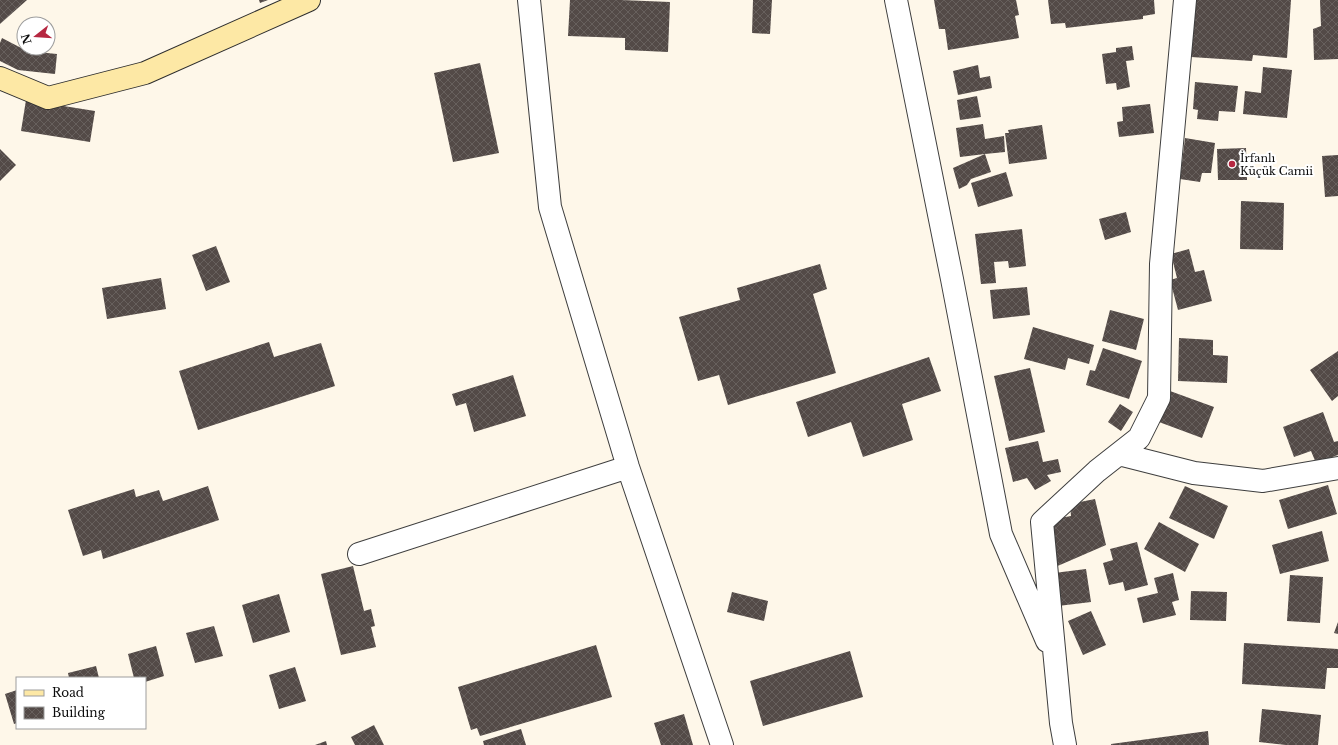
<svg xmlns="http://www.w3.org/2000/svg" width="1338" height="745" viewBox="0 0 1338 745" font-family="'Libre Baskerville',serif">
<style>
.building{fill:url(#building-cross-hatch)}
.lines{fill:none;stroke-linecap:round;stroke-linejoin:round}
.street-casing{stroke:#3e3e3e;stroke-width:24}
.secondary-casing{stroke:#2d2d2d;stroke-width:24}
.street{stroke:#fff;stroke-width:22}
.secondary{stroke:#fde8a5;stroke-width:22}
.poi-dot{fill:#b62741;stroke:#fff;stroke-width:1.5}
.labels{text-anchor:middle;dominant-baseline:central;stroke-width:4;stroke-linejoin:round;paint-order:stroke}
.poi-label{font-size:11px;fill:#0b0b0b;stroke:#fff;text-anchor:start}
</style>
<defs>
<pattern id="building-cross-hatch" width="8" height="8" patternUnits="userSpaceOnUse"><rect width="8" height="8" fill="#534a47"/><path d="M0 0l8 8M0 8l8-8" fill="none" stroke="#67605d"/></pattern>
</defs>
<rect width="100%" height="100%" fill="#fef7e9"/>
<path class="building" d="M0,0H27L0,24Z
M259,0H268L260,3Z
M570,0H621L670,2L668,52L625,50V38L568,36Z
M753,0H772L770,34L752,33Z
M934,0H1016L1019,15L1015,16L1019,38L948,50L945,29H939Z
M1048,0H1154L1155,14L1143,16V19L1066,28L1065,23L1051,24Z
M1195,0H1291L1287,58L1253,55L1252,61L1191,57Z
M1320,0H1338V59L1314,60L1313,29L1321,26Z
M2,38L27,51L57,54L55,74L18,70L0,61V43Z
M1132,46L1134,60L1126,61L1130,87L1117,90L1116,83L1106,84L1102,54L1116,52V48Z
M480,63L499,153L453,162L434,73Z
M978,65L980,78L990,76L992,88L958,95L953,71Z
M1263,67L1292,70L1287,118L1243,114L1245,91L1261,93Z
M1195,82L1238,86L1235,112L1219,111L1218,121L1197,119L1198,110L1193,109Z
M977,96L981,117L960,120L957,100Z
M26,100L95,111L90,142L21,131Z
M1150,104L1154,133L1119,137L1117,122L1123,121L1122,107Z
M983,124L985,139L1004,136L1005,152L985,154L991,172L971,179L967,185L959,189L953,168L985,154L960,157L956,128Z
M1042,125L1047,159L1009,164L1005,133H1009L1008,130Z
M1185,138L1215,143L1211,173H1202L1200,182L1180,179Z
M1246,148L1247,180H1218L1217,149Z
M0,149L16,165L0,181Z
M1338,155V196L1325,197L1322,156Z
M1006,172L1013,196L978,207L971,183Z
M1241,201L1284,203L1283,250L1240,249Z
M1126,212L1131,232L1105,240L1099,219Z
M1022,229L1026,266L1009,268L1008,261L994,262L996,283L981,284L975,234Z
M216,246L230,282L206,291L192,255Z
M1189,249L1195,272L1204,270L1212,301L1178,310L1170,280L1177,278L1171,254Z
M820,264L827,289L813,294L836,373L728,405L719,375L698,381L679,317L740,300L737,288Z
M161,278L166,309L107,319L102,288Z
M1027,287L1030,315L993,319L990,290Z
M1110,310L1144,319L1136,350L1102,341Z
M1033,327L1094,345L1089,364L1068,358L1065,370L1024,359Z
M1179,338L1213,340V355L1228,356L1227,383L1178,381Z
M269,342L274,357L321,343L335,386L198,430L179,371Z
M1103,348L1142,361L1129,399L1086,385L1090,370L1095,371Z
M1338,351V396L1332,401L1310,370Z
M929,357L941,391L902,404L913,440L863,457L851,422L808,437L796,402Z
M1030,368L1045,432L1009,441L994,376Z
M513,375L526,416L474,432L466,403L456,406L452,394Z
M1170,391L1214,407L1202,438L1159,422Z
M1120,404L1133,412L1121,431L1108,422Z
M1323,412L1334,442L1338,441V455L1316,463L1311,451L1294,457L1283,427Z
M1038,441L1043,462L1058,459L1061,472L1047,475L1051,481L1035,490L1027,478L1013,482L1005,448Z
M1328,485L1337,514L1288,529L1279,500Z
M208,486L219,520L103,559L101,550L83,556L68,510L134,489L136,497L159,490L163,501Z
M1185,486L1228,506L1214,539L1169,518Z
M1095,499L1106,545L1053,568L1054,519L1071,516L1070,504Z
M1159,522L1199,544L1185,572L1144,549Z
M1322,531L1329,561L1280,574L1272,545Z
M1137,542L1148,585L1125,591L1123,582L1109,585L1103,563L1113,560L1110,549Z
M353,566L364,611L371,609L375,626L371,627L376,647L341,655L321,574Z
M1086,569L1091,602L1058,606L1054,573Z
M1173,573L1179,600L1172,602L1176,615L1143,623L1137,598L1158,593L1154,578Z
M1290,575L1323,577L1320,623L1287,621Z
M1191,591L1227,592L1226,621L1190,620Z
M732,592L768,601L764,621L727,612Z
M279,594L290,632L253,643L242,605Z
M1091,611L1106,645L1083,655L1068,621Z
M1338,622V634L1334,633Z
M214,626L223,656L195,663L186,633Z
M1244,643L1338,649V668H1327L1325,689L1242,684Z
M596,645L612,697L480,736L477,728L471,730L458,687Z
M156,646L164,676L145,682V678H134L128,654Z
M850,651L863,697L763,726L750,681Z
M96,666L99,678H69L68,673Z
M295,667L306,701L279,709L269,675Z
M17,690V723L14,724L5,694Z
M1262,709L1321,715L1318,745H1286L1259,742Z
M684,714L693,745H661L654,723Z
M374,725L384,745H355L351,737Z
M521,729L526,745H484L483,741Z
M1208,731L1209,745H1111V744Z
M326,741L327,745H315Z"/>
<g class="lines">
<g class="street-casing">
<path id="street" d="M529,0L550,207L628,467L722,745
M896,0L952,279L1001,534L1047,641
M1119,454L1194,473L1263,481L1338,468
M359,554L628,467
M1065,745L1061,723L1042,522L1097,471L1139,438L1159,398L1161,264L1185,0"/>
</g>
<g class="secondary-casing">
<path id="secondary" d="M0,78L48,98L145,73L309,0"/>
</g>
<use href="#street" class="street"/>
<use href="#secondary" class="secondary"/>
</g>
<circle class="poi-dot" cx="1232" cy="164" r="4"/>
<g class="labels">
<g class="poi-label">
<text x="1240" y="158">İrfanlı<tspan x="1240" dy="13">Küçük Camii</tspan></text>
</g>
</g>
<rect x="16" y="677" width="130" height="52" fill="#ffffff" stroke="#9d9d9d"/>
<rect x="24" y="690" width="20" height="6" fill="#fde8a5" stroke="#9d9d9d"/>
<text x="52" y="697" font-size="12" fill="#0b0b0b">Road</text>
<rect x="24" y="707" width="20" height="12" fill="url(#building-cross-hatch)" stroke="#9d9d9d"/>
<text x="52" y="717" font-size="12" fill="#0b0b0b">Building</text>
<g transform="translate(36 36) rotate(253)"><circle r="19" fill="#ffffff" stroke="#9d9d9d"/>
<path d="M0-3L7 15L0 10L-7 15Z" fill="#b62741"/>
<text y="-6" font-size="11" font-weight="bold" text-anchor="middle" fill="#0b0b0b">N</text>
</g>
</svg>
